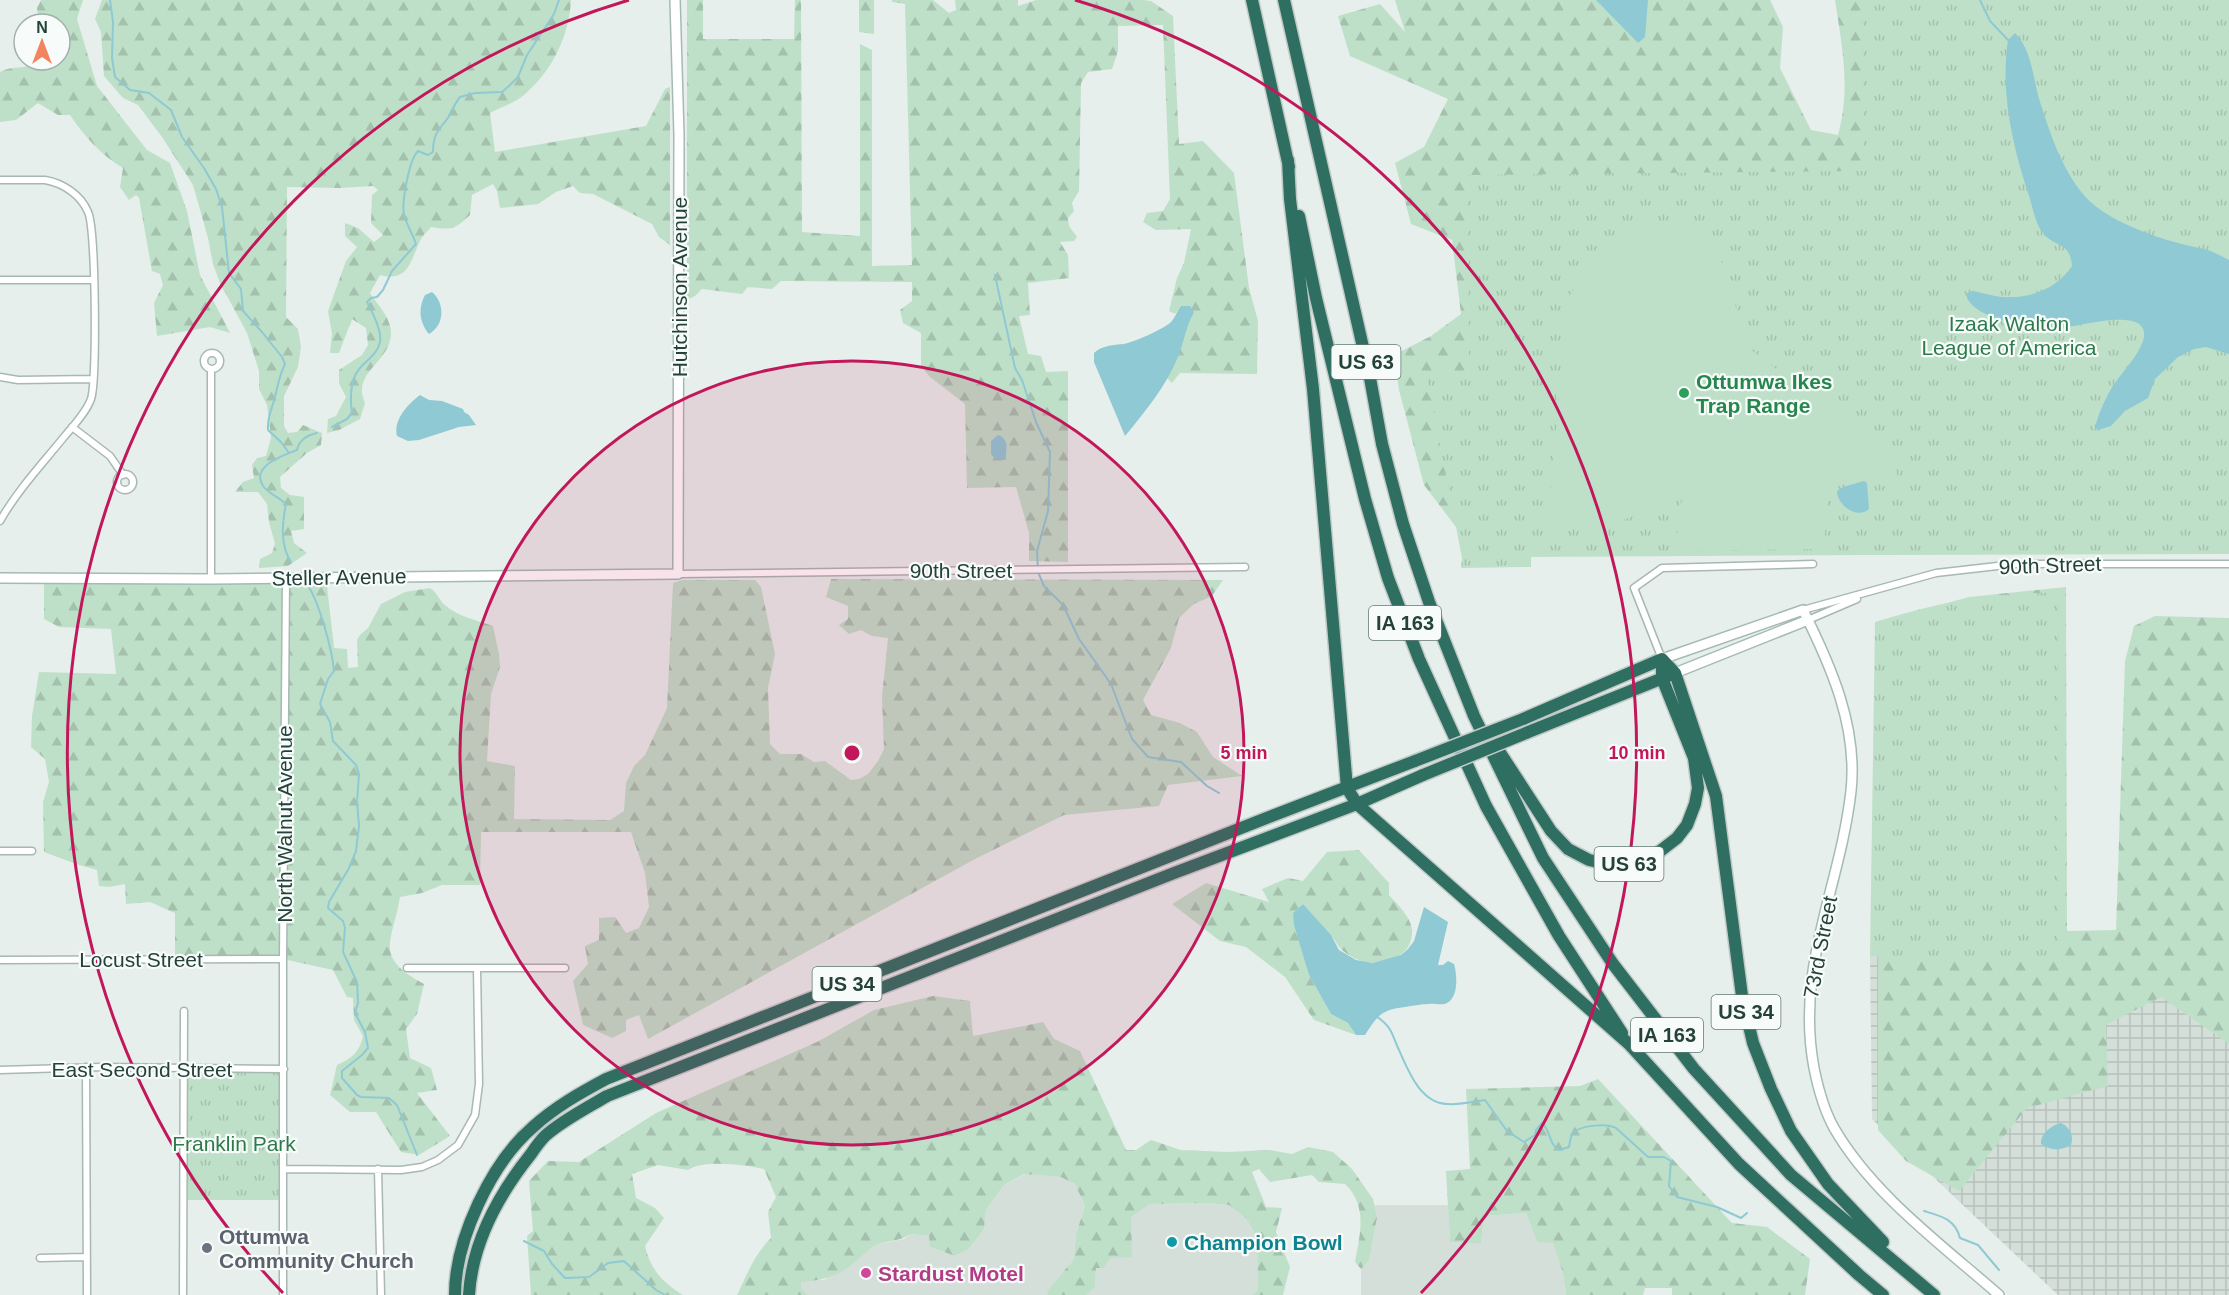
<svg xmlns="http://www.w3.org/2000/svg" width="2229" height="1295" viewBox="0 0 2229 1295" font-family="Arial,sans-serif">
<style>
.built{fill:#d4dfda}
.industrial{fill:url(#industrial-grid)}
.forest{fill:url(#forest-firs)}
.park{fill:url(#park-tufts)}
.pitch{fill:#bfe0c8}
.water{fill:#8ec9d4}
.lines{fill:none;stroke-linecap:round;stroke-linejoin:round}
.stream{stroke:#8ec9d4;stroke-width:2}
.street-casing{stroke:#a8b8b2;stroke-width:9}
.secondary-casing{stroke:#a4bbb3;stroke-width:12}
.highway-casing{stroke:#c2cac8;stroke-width:15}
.street{stroke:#fff;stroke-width:6}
.secondary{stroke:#fff;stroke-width:9}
.highway{stroke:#2f6f62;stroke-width:12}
.highway-bridge-casing{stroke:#c2cac8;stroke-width:15;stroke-linecap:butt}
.highway-bridge{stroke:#2f6f62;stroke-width:12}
.ring{fill:none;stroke:#c2185b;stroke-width:3}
.leisure-dot{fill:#2e9e5b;stroke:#f7fbf9;stroke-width:2}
.culture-dot{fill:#0f9aa8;stroke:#f7fbf9;stroke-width:2}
.worship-dot{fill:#6b7280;stroke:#f7fbf9;stroke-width:2}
.hotel-dot{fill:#d1479c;stroke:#f7fbf9;stroke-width:2}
.labels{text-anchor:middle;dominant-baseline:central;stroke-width:4.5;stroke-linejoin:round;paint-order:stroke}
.shield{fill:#f7fbf9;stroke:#637a73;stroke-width:1.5}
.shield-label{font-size:20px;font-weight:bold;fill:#24423a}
.street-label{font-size:21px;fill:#24423a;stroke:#f7fbf9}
.park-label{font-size:21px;fill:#2d7a4b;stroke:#f7fbf9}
.leisure-label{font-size:21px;font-weight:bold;fill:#27864d;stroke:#f7fbf9;text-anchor:start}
.worship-label{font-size:21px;font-weight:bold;fill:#5b616d;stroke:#f7fbf9;text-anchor:start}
.culture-label{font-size:21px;font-weight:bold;fill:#0d838f;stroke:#f7fbf9;text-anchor:start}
.hotel-label{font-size:21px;font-weight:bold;fill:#b23c85;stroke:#f7fbf9;text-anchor:start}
.centre{fill:#c2185b;stroke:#f7fbf9;stroke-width:3}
.ring-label{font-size:18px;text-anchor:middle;font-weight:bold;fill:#c2185b;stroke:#f7fbf9;stroke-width:4.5;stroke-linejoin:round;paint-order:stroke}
</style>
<defs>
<pattern id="industrial-grid" width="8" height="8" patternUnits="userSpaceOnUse" patternTransform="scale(1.5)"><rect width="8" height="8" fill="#d4dfda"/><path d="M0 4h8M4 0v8" fill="none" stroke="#b6c1bc"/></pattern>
<pattern id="forest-firs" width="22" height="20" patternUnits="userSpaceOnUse" patternTransform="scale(1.5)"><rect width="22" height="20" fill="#bfe0c8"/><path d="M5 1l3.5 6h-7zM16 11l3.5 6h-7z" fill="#a4c1ad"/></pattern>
<pattern id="park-tufts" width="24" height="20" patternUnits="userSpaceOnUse" patternTransform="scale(1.5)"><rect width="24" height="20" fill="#bfe0c8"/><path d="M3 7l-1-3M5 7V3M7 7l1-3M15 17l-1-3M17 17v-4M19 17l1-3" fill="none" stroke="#a4c1ad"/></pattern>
</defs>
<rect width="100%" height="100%" fill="#e6efeb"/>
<path class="built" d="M1025,1174L1062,1177L1075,1184L1085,1206L1076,1234L1074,1259L1048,1290V1295H808L801,1288L800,1281L824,1280L853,1264L869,1250L879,1244L904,1239L910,1234L930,1236V1247L955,1256L969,1249L984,1229L986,1210L1004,1185Z
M1208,1203L1229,1205L1248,1219L1257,1237L1258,1290L1252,1295H1087L1095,1287L1096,1268L1131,1216L1150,1204Z
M1374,1205H1448L1450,1242L1481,1244L1484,1216L1526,1213L1537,1242H1553L1563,1273L1566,1295H1361V1269L1369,1261L1377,1218Z"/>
<path class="industrial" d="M1870,956L2229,959V1295H2058L1872,1119Z"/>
<path class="forest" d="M41,0H83L77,19L97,86L147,150L170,163L187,211L200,275L230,333L210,327L157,336L154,303L163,285L160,274L152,271L139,198L136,195L129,200L120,187L123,168C101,155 84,136 70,115H58L38,103L16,120L0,122V72C10,66 21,69 30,65C43,59 45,60 60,60V24H39L37,8Z
M102,0H571C569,37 552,71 524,95C515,103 501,107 490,113L495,152L646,126L665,89L670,87V245L659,237L652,224L593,194L580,193L573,186L556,192L538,204L500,208L497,191L493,184L472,195L470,215C454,230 452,230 431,227C428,231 424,234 421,239C411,258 410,283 380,275L370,293C377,304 392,319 391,334C390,363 351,372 365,403L360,419L339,430L327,433L328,419L336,416L346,397L339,383V370L362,355L368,345L366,328L352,319L339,353H330L332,334L328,311L346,261L357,247L345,236V223L358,228L374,242L383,235L371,223L372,195L378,190L373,186L340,188L287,187L286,317L298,329L301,347L298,367L284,396V426L288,433L297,432L303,425L322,433L321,445L307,453L280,477L281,488L290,495L304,497V529L291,531L294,543L307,553L288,566L259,568L260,559L272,553L275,544L269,522L267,504L258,492H235L243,482L254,478L252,465L257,458L266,456L271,438L267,405L259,389V371L247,333L220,283L213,264L208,238L193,185L162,137L138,105L123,98L104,76L101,32L95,19Z
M687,0H703V39H794L795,0H801L802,232L860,236V44L872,50V266L912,265L905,4L892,2V0H933L949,13L956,10L955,0H1018V6L1036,0H1143L1151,1L1173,16L1179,144L1203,141L1234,173L1249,288L1258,321L1257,374L1180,373L1172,383L1167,378L1177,358L1192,315L1181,306L1175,314L1169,311L1177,278L1184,263L1191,229L1156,230L1143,222L1147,213L1163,211L1170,199L1163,25L1118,26V51L1112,69L1088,72L1081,83L1079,191L1072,203L1074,211L1068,218L1069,226L1077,237L1074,241L1060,242L1068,255L1069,278L1028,283L1030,315L1019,316L1028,354L1041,356L1046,372L1068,371V562L1029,561V533L1016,487L967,488L965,404L930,377L921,366V333L903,323L900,310L912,301V282L781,281L772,289L748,287L742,294L702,289L695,296L687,300Z
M859,0H874V34L859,32Z
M1395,0H1770L1783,27L1780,68L1811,130L1838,135C1851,89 1842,46 1835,0H2229V554L1870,555L1456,527L1424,485L1399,390L1394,355L1431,336L1461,314L1452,240L1411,224L1395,163L1424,147L1448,99L1350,56L1338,16L1380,4L1405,32Z
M326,577L334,648L347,649L348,668L358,667L357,640L360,635L368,628L381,604L405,592L430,588C438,593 439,601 446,606C458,616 478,621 493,626L499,654L500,667L491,694L487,761L515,766L514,819L610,820L624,811L626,783L634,766L645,755L667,708L673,583L682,580H755L761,587L775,654L768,688L770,744L780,754H801L814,762L825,761L851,780L859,779L868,774L878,761L884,749L882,697L888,638L872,636L861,630L849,634L839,625L848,619V606L826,597L831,579L1223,580L1212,596L1194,604L1179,618L1171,648L1143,700L1151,715L1180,723L1197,732L1213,757L1242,776L1168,785L1159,806L1064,815L975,859L648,1039L639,1015L626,1020V1031L612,1038L583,1025L573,981L588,964L585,946L599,940V918L615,917L626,933L639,928L649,907L645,873L631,832H481L480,885H442L422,893L400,897C393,941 372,957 424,984L417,1014L406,1029L410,1058L431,1068L437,1090L417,1093L450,1136L419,1155L401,1152L376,1112H350L330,1095L337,1065C352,1058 359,1053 363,1036L354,1020L353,998L347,997L333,970L283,959H175V913L150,902L126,904L125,884L109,887L99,886L97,870L79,865L44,852L43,802L49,782L45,759L31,747L32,716L39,672L116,674L111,629L59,627L44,619V578Z
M2066,587L2067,931L2116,930L2125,661L2134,626L2155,616L2229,618V1044L2161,997L2106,1025L2108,1086L2027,1108L1959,1191L1906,1161L1878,1130L1879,622L1969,597Z
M1359,850L1389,883V895C1397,904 1410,916 1412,929C1415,959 1376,970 1354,958C1337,949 1339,944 1328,932C1320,923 1311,914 1303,904L1293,913L1309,975L1331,1014L1348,1023L1356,1035L1314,1020L1285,977L1246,947L1220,941L1172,904L1206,883L1269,902L1262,889L1288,878L1303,881L1327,852Z
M933,996L970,1001L973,1036L1043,1022L1054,1039L1080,1051L1126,1150H1136L1151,1140L1181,1150L1227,1152L1270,1150L1292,1154L1308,1147L1333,1152L1352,1169L1373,1199L1377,1218L1369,1261L1361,1269L1355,1262C1360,1234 1368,1206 1345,1184L1319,1182L1312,1175L1270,1182L1259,1169L1252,1172L1266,1207L1282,1208L1276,1232L1290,1267L1283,1295H1252L1258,1290L1257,1237L1247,1219L1229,1205L1208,1203L1150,1204L1131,1217L1132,1257L1110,1258L1104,1268H1096L1095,1287L1087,1295H1048L1047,1291L1074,1259L1076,1234L1085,1206L1075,1184L1061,1177L1024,1174L1004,1185L986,1210L984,1229L969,1249L955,1256L930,1247L929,1236L910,1234C901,1241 890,1240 879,1244C869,1248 862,1257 853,1264C834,1278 823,1280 801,1282V1288L808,1295H737C748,1273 753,1256 771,1238L768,1212L776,1197L764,1169C746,1165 703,1159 688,1170L658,1165L632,1174L636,1198L655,1208L664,1218L645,1246C650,1269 663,1283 683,1295H531L527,1236L533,1231L529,1181L548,1161L579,1162L656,1113L817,1042L874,1010Z
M1598,1079L1732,1223L1767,1227L1810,1259L1805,1295H1672V1288H1645L1643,1295H1566L1563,1273L1553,1243L1537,1242L1526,1213L1484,1216L1481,1244L1450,1242L1446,1171L1470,1169L1466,1089L1580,1086Z"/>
<path class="park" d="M1862,0H2229V553L1531,557V567L1461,568L1462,558L1426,372L1469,371L1468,175L1863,171Z
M2059,592L2058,957L1870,956L1875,622C1915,610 1956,599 1998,595C2018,594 2039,593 2059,592Z
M184,1068L284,1069V1200H184Z"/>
<path class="pitch" d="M1623,222L1709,223L1735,304L1747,347L1831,410L1887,438L1899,482L1829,476L1824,549L1675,551L1682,497L1615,523H1548L1567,299Z"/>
<path class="water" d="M1596,0H1648L1645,37L1638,43Z
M2015,33C2033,51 2033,82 2041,105C2052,139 2066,181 2094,205C2114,221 2140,231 2164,239C2177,243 2190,246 2204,249C2213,251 2221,256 2229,260V354L2206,347L2194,349L2178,357L2155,379L2148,398L2125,411L2111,426L2098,430L2095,428C2098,414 2107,394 2115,383C2124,370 2138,356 2143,341C2155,301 2068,330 2054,329C2031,329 1978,320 1967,298V293L1972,291C1985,293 1998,298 2010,297C2035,297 2058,287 2072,266C2070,241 2055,248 2043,233C2036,225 2033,209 2030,199C2013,148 2000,94 2008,40Z
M432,292C445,303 445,325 429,334C419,322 418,308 425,295Z
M1181,306H1190L1194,312C1186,327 1184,342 1178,357C1166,386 1145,412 1125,436L1094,362V353C1103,345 1113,345 1124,344C1134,342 1164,329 1171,322C1175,318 1177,311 1181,306Z
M420,395L429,400L442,401L463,409L464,412L469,415L476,425L459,427L419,440L408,441L397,436C393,420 408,404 420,395Z
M998,435C1011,440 1005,450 1006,460L995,459L991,454V441Z
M1864,481L1867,483L1869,509C1857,520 1837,505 1837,491L1843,487Z
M1303,904L1331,935L1339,950L1356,960L1373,963L1401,955L1408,949L1414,941L1424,907L1448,922L1438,965H1443L1448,961L1454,964C1457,974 1459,997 1447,1003C1443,1006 1434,1003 1429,1004C1420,1004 1413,1006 1405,1007C1381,1010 1378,1015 1365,1035H1356L1348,1023L1331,1014L1309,975L1294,925L1293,913Z
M2061,1123C2070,1127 2074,1136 2071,1145C2060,1151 2051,1151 2041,1144C2040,1134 2052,1125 2061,1123Z"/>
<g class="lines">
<path class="stream" d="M110,0L113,22L112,58L115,77L130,90L149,93L171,110L182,137L204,168L216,189L222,207L229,273L241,289L243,311L262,332L282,357L285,364C279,376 278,385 275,397C272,409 267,417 268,430L281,442L289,453
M1980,0L1990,21L2008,40H2010
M995,275L1015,368L1022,380L1036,422L1050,452L1048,511L1037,551L1038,572L1044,586L1063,605L1079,639L1111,684L1132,739L1148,757L1181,762L1207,786L1219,793
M332,427L347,419L352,413C350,399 350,379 360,368C367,360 378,353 380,342C382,330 372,312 367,302L371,298L377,297L383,290L392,271L416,244C413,235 408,227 405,218C400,207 409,160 418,151L428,155L433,152C433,131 440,130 450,115C453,109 455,103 460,97L475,93L502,92L509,86L518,77L527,55L554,14L559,0
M291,562C280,545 282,524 286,504C279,497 269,494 263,486C250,466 284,455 297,450C299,440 308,435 317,433
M309,587C320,606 332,649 334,671L328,679L320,704L330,722L333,741L356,765L359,774L357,802L359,826L356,851L349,868L329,902L328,908L343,921L345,928L343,952L357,982L358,1003L355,1013L365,1032L368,1048L362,1055L342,1071V1078L357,1095L361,1097L389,1098L397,1105L417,1155
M1376,1016C1393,1028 1391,1033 1399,1050C1408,1070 1420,1103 1447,1104C1459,1105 1472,1102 1485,1100L1507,1131L1524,1142L1535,1135L1536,1130L1542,1123C1551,1131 1548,1143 1559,1150L1569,1147C1570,1142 1570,1137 1573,1133C1581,1125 1607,1123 1616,1128L1648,1157H1664L1671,1161L1669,1186L1677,1197L1717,1207L1741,1218L1747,1213
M1924,1211C1941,1216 1955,1219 1960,1238L1978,1245L1999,1270
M524,1241L544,1251L552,1264L565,1278L589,1277L608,1263L624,1261L656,1290L665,1295"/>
<g class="street-casing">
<path id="street" d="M0,180H45C63,183 81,195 88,212C96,228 97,381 91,399C86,413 73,426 64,437C42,464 17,491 0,521
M0,280H94
M204 361a8 8 0 1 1 16 0a8 8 0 1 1-16 0Z
M0,377L18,380L93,379
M72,427L110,456L123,475
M117 482a8 8 0 1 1 16 0a8 8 0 1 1-16 0Z
M678,574L1245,567
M211,579V369
M1803,610L1936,573L2015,564H2229
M1808,620L1857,599
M1662,659L1634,588L1662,568L1813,564
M0,851H32
M0,960L283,959
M407,968H565
M86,1067L87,1295
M0,1070L101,1067L284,1069
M284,1169L401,1170L422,1167L438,1160L458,1145L475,1115L479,1084L477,968
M378,1169L381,1295
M40,1258L86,1257
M183,1295L184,1011
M283,1295V959L286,579"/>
</g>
<g class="secondary-casing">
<path id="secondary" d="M0,578L211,579L678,574L679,135L675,0
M1662,659L1803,610C1831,666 1858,727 1851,791C1840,888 1795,967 1814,1068C1818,1088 1824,1110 1834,1128C1872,1194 1942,1245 1999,1295
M1675,673L1808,620"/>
</g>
<g class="highway-casing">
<path id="highway" d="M1252,0L1289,167
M1284,0L1370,378L1382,444L1403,524L1429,602L1474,716L1543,858L1613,964L1694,1069L1791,1175L1934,1295
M1288,160L1290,199L1313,389L1347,788L1357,804L1629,1044L1739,1164L1859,1275L1883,1295
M1299,216L1316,298L1365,499L1388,578L1419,659L1486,806L1559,936L1622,1033
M1662,659L1675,673L1716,796L1742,996L1753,1043L1771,1089L1791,1131L1828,1184L1883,1242
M1523,719L1662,659
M1526,733L1668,676
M1497,748L1551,831L1568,849L1589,860L1611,865L1635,862L1655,855L1677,838L1687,825L1695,804L1698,788L1694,758L1662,678V659
M455,1295C455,1240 491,1163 533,1127C555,1107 580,1093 606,1079L1264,819L1415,761
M469,1295C472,1243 499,1194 531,1154C535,1148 540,1141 545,1136C563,1120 587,1108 607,1096L1174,873L1357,804L1423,775"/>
</g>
<use href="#street" class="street"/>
<use href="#secondary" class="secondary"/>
<use href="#highway" class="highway"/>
<g class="highway-bridge-casing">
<path id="highway-bridge" d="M1415,761L1523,719
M1423,775L1526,733"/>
</g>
<use href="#highway-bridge" class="highway-bridge"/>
</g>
<circle cx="852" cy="753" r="392" fill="#c2185b" fill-opacity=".12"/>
<g class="ring">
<circle cx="852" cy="753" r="392"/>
<path d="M283 1293A785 785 0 0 1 629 0M1075 0A785 785 0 0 1 1421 1293"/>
</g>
<circle class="leisure-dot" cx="1684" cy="393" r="6"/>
<circle class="culture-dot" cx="1172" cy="1242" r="6"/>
<circle class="worship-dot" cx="207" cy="1248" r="6"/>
<circle class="hotel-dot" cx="866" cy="1273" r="6"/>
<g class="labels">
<g class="shield">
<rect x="1331.5" y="345" width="69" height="34" rx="4.5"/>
<rect x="1369" y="606" width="72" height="34" rx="4.5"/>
<rect x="1594.5" y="847" width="69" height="34" rx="4.5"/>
<rect x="812.5" y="967" width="69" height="34" rx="4.5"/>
<rect x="1711.5" y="995" width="69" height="34" rx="4.5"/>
<rect x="1631" y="1018" width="72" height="34" rx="4.5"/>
</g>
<g class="shield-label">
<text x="1366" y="362">US 63</text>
<text x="1405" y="623">IA 163</text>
<text x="1629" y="864">US 63</text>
<text x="847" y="984">US 34</text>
<text x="1746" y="1012">US 34</text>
<text x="1667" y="1035">IA 163</text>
</g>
<g class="street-label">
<text transform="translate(679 287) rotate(-90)">Hutchinson Avenue</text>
<text transform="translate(2050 565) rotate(-2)">90th Street</text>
<text x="961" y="570">90th Street</text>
<text transform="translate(339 577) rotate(-1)">Steller Avenue</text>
<text transform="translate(284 824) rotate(-90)">North Walnut Avenue</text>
<text transform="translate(1820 947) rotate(-79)">73rd Street</text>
<text x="141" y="959">Locust Street</text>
<text x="142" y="1069">East Second Street</text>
</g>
<g class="park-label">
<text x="2009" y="323">Izaak Walton<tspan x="2009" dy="24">League of America</tspan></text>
<text x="234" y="1143">Franklin Park</text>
</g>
<g class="leisure-label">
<text x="1696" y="381">Ottumwa Ikes<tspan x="1696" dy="24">Trap Range</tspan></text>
</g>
<g class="worship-label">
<text x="219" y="1236">Ottumwa<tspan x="219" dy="24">Community Church</tspan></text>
</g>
<g class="culture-label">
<text x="1184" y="1242">Champion Bowl</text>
</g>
<g class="hotel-label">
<text x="878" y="1273">Stardust Motel</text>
</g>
</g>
<circle cx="852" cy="753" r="9" class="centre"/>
<g class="ring-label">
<text x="1244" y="759">5 min</text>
<text x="1637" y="759">10 min</text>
</g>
<g transform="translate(42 42)"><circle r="28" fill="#f7fbf9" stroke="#a3b1ad" stroke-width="1.5"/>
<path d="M0-4.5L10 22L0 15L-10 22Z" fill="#f4845f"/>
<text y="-9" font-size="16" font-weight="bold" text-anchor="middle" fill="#24423a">N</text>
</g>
</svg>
